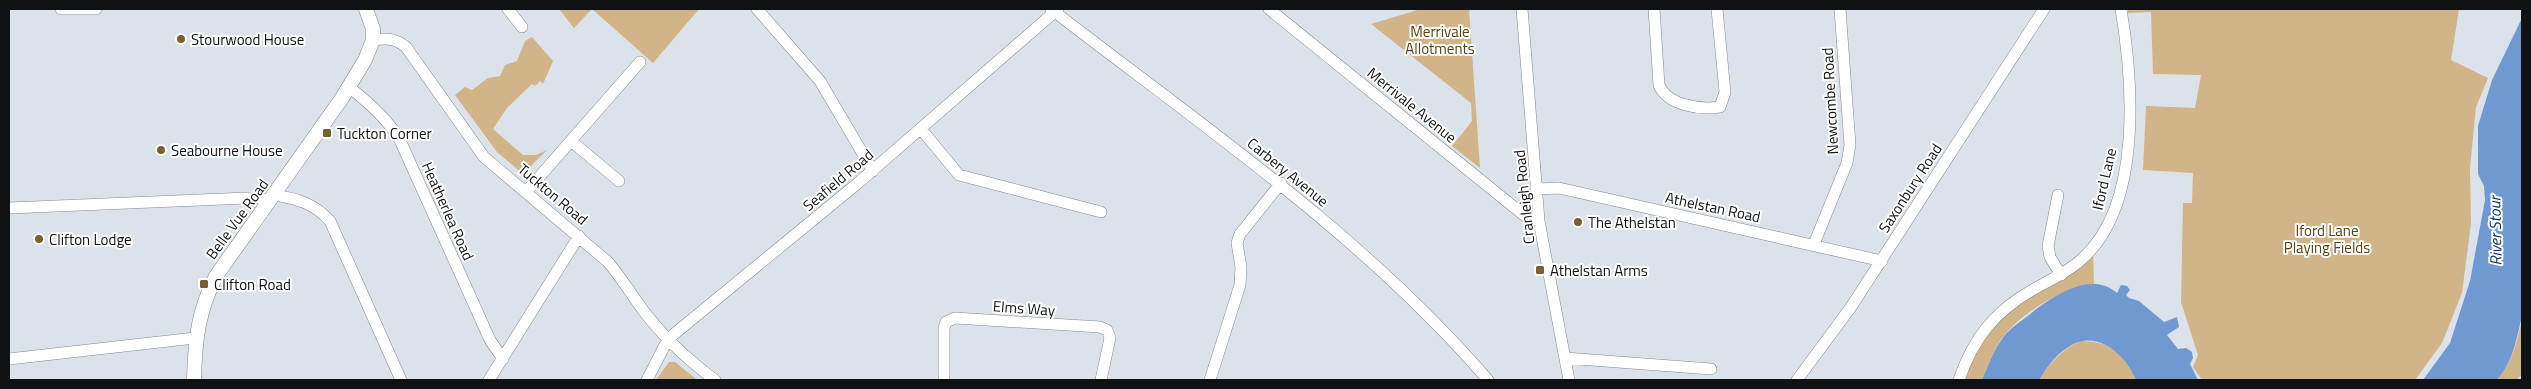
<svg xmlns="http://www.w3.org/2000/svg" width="2531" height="389" viewBox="0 0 2531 389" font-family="'Titillium Web',sans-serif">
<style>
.green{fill:#d1b588}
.water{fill:#7099d2}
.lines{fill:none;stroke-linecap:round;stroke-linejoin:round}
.minor-casing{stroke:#83888f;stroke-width:12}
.major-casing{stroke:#83888f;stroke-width:15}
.minor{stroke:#fff;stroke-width:11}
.major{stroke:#fff;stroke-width:14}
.poi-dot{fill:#7a5f31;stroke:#fff;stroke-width:2}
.labels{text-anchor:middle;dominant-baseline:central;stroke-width:4;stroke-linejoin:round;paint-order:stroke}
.park-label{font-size:15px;fill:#5e420e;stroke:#fff}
.poi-label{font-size:15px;fill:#0f1113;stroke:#fff;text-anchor:start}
.street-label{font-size:15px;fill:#0f1113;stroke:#fff}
.water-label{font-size:16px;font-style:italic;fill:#0a3568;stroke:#fff}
</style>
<rect width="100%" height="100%" fill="#dce2e9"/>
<path class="green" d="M559,9H592L574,28Z
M592,9H699L653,63Z
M1421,9H1469L1480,168L1452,146L1472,121L1471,103L1371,24Z
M2128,9H2459L2451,60L2488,78L2476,107L2470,168L2471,223L2462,293L2442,343L2415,380H2202L2193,367L2198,355L2181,302L2183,203H2192L2193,173L2143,170L2146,106L2195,108L2201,75L2153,74L2151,12L2128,13Z
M532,37L553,61L543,84L540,81L535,86L532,84L507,108L493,129L523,155H536L547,150L523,174L497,152L455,95L465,87L472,90L488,78L500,76L505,65L517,61L525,41Z
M2093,247L2094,285C2064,286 2020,314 2002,338C1993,350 1988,366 1982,380H1959L1988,323Z
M2521,324L2522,374L2517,380H2497C2511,363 2516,346 2521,324Z
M2080,341C2109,341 2126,352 2136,380H2039C2050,363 2061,350 2080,341Z
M669,362H675L697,380H656Z"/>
<path class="water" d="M2522,18V316C2516,341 2513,361 2497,380H2423L2450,343L2470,281L2485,200L2484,186L2478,174V126L2492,80Z
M2121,285L2127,286L2130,290L2126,295L2129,298L2139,301L2164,322L2177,317L2179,327L2167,335L2178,349L2186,348L2192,352L2193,358L2190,364L2198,380H2136C2126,354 2095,327 2067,348C2054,356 2047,368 2039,380H1982C1988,366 1993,351 2002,339C2007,331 2017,324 2025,318C2046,301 2089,268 2117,293Z"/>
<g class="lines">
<g class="minor-casing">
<path id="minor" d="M61,9H96
M508,9L522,27
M757,9L820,81L873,171
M1051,9C1202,126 1362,234 1488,380
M1269,9L1525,216L1539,221
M1522,9L1539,221L1569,380
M1654,9L1659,85C1667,105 1699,110 1720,107L1725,92L1717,9
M373,40C386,38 395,38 406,47L484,157L608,262C620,276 629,291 640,306C660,334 688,360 715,380
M349,87C369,103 385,117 399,138L490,340L503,359
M921,129L959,175L1101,212
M571,141L619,181
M1537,189L1559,188L1882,261
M526,192L640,62
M275,195C297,199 314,203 330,221L401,380
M2058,195L2048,246L2050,257L2061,275
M9,208L247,198H261L270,202
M1814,244L1847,163L1850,145L1840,9
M1565,358L1711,369
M9,359L195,338
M489,380L579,236
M647,380L668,339L858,183L1058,9
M944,380V328L946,322L955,318L1100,327L1107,330L1110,338L1101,380
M1210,380L1240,285L1241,267L1237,243L1240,234L1281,183
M1797,380L1851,307L2044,9
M1959,380C1973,338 1995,311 2034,289C2050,280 2068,272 2082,259C2143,205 2133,81 2121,9"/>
</g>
<g class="major-casing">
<path id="major" d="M194,380C195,341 198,311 216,276L342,98L365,60L373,40V29L366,9"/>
</g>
<use href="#minor" class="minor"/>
<use href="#major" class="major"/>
</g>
<g class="poi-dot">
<circle cx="181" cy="39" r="5"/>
<rect x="322" y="128" width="10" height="10" rx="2.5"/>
<circle cx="161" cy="150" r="5"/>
<circle cx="1578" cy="222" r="5"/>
<circle cx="39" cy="239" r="5"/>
<rect x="1535" y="265" width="10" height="10" rx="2.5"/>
<rect x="199" y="279" width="10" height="10" rx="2.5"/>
</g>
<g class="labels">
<g class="park-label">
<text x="1440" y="31">Merrivale<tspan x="1440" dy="17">Allotments</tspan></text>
<text x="2327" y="230">Iford Lane<tspan x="2327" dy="17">Playing Fields</tspan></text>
</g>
<g class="poi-label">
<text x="191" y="39">Stourwood House</text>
<text x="337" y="133">Tuckton Corner</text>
<text x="171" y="150">Seabourne House</text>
<text x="1588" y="222">The Athelstan</text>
<text x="49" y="239">Clifton Lodge</text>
<text x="1550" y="270">Athelstan Arms</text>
<text x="214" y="284">Clifton Road</text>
</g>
<g class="street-label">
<text transform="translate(1830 101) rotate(-93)">Newcombe Road</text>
<text transform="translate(1412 105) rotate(39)">Merrivale Avenue</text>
<text transform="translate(1288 172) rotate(39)">Carbery Avenue</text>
<text transform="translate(2104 179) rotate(-77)">Iford Lane</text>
<text transform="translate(838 180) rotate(-40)">Seafield Road</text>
<text transform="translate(1910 188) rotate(-57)">Saxonbury Road</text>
<text transform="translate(553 194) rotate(40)">Tuckton Road</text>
<text transform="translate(1524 197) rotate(-96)">Cranleigh Road</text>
<text transform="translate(1713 207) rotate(12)">Athelstan Road</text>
<text transform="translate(448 211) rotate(66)">Heatherlea Road</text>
<text transform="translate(237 219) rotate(-54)">Belle Vue Road</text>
<text transform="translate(1024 308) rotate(4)">Elms Way</text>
</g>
<g class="water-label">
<text transform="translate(2495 231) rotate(-91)">River Stour</text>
</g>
</g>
<rect width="2531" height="389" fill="none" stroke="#0f1113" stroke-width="20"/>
</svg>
